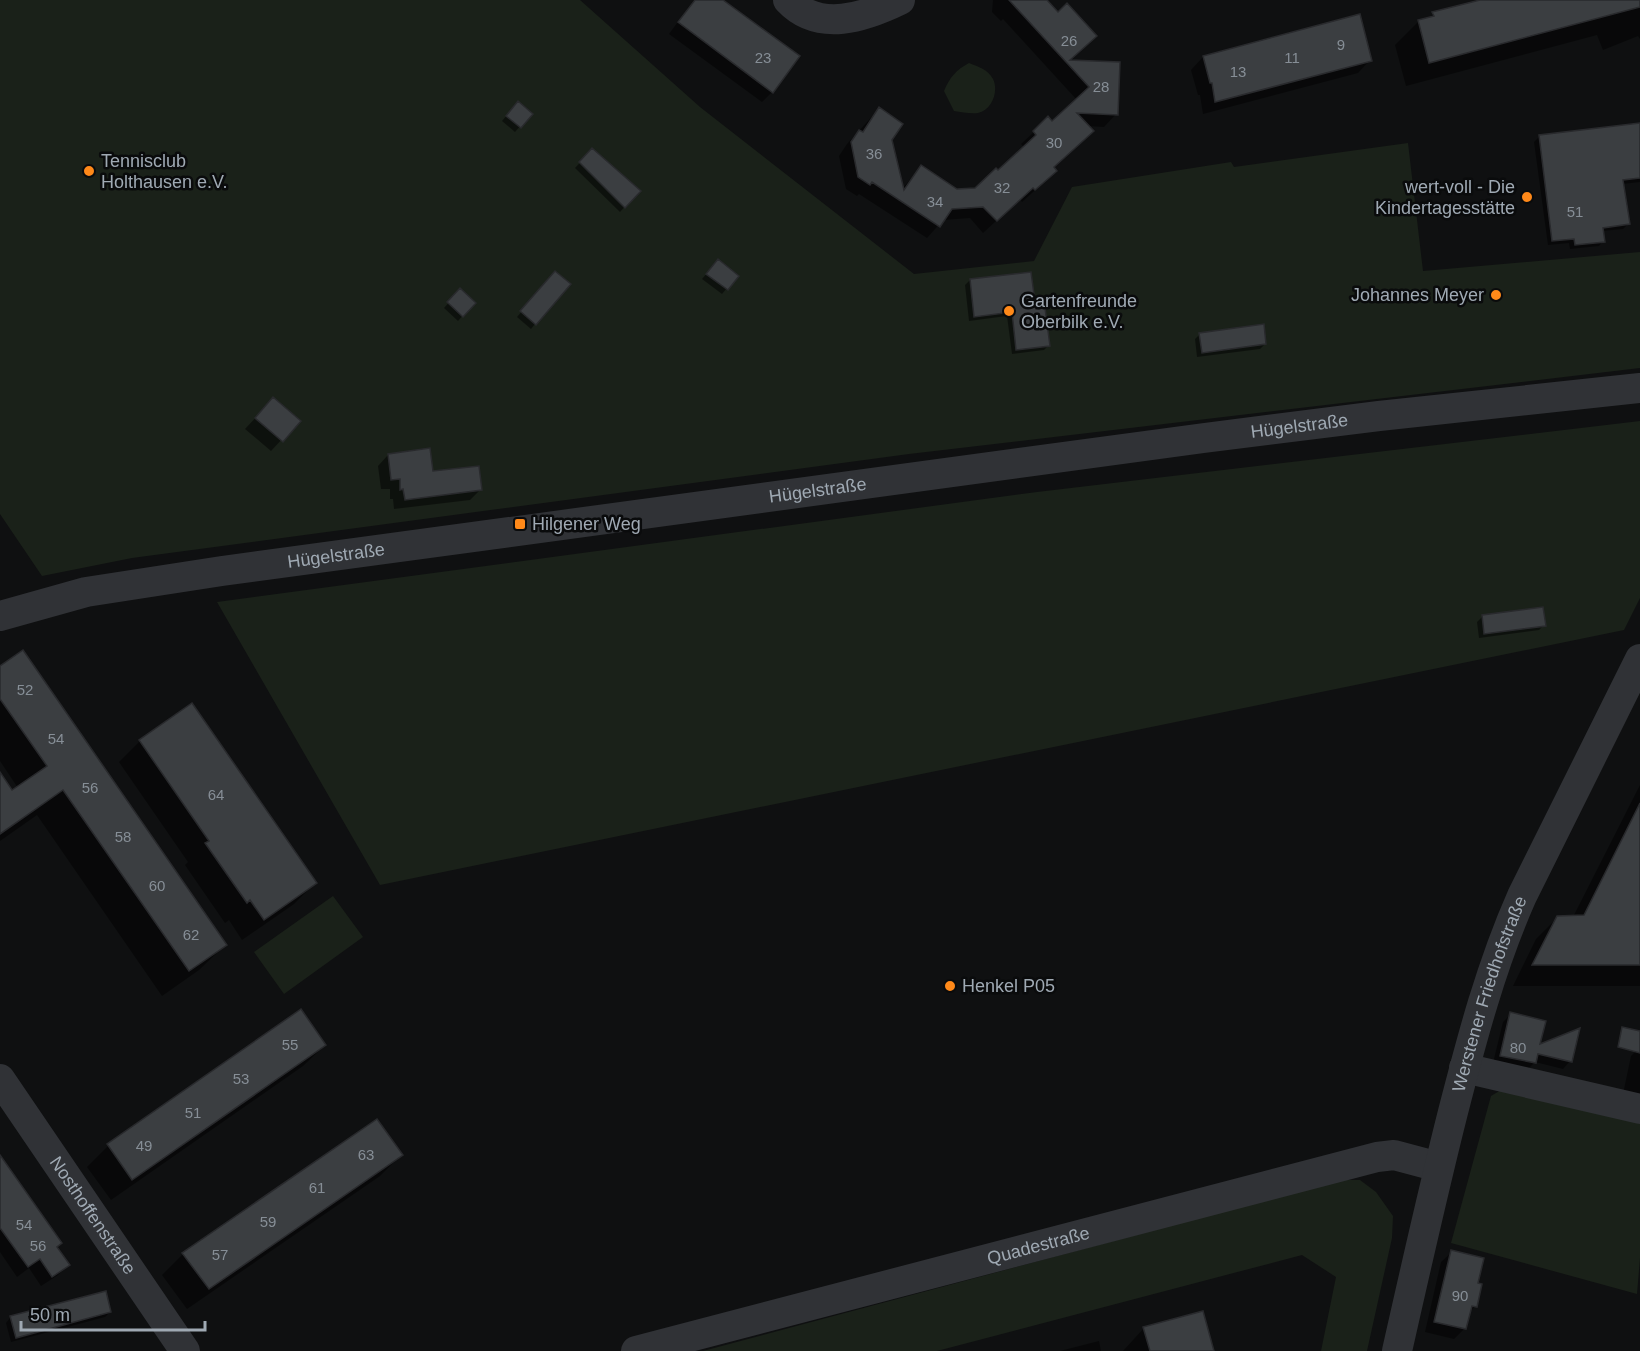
<svg xmlns="http://www.w3.org/2000/svg" width="1640" height="1351" viewBox="0 0 1640 1351" font-family="Arial,sans-serif">
<style>
.green{fill:#1a2119}
.shadow{fill:#0007}
.building{fill:#3b3e41;stroke:#292a2d;stroke-width:1.5}
.lines{fill:none;stroke-linecap:round;stroke-linejoin:round}
.minor{stroke:#303236;stroke-width:30}
.poi-dot{fill:#ff8919;stroke:#0a0b0c;stroke-width:2}
.labels{text-anchor:middle;dominant-baseline:central;stroke-width:5;stroke-linejoin:round;paint-order:stroke}
.number-label{font-size:15px;fill:#868e96}
.poi-label{font-size:18px;fill:#9fa9b3;stroke:#0a0b0c;text-anchor:start}
.street-label{font-size:18px;fill:#9fa9b3;stroke:#0a0b0c}
</style>
<rect width="100%" height="100%" fill="#0f1011"/>
<path class="green" d="M0,0H580L700,107L914,274L1034,261L1072,187L1231,162L1234,167L1408,143L1423,271L1640,252V368L909,454L132,558L42,576L0,514Z
M969,63C979,67 987,69 993,79C999,91 992,110 978,113C970,114 962,112 954,111L944,91C950,77 956,70 969,63Z
M1640,421V598L1624,630L380,885L217,602L1037,492Z
M333,896L363,937L284,994L254,952Z
M1501,1090L1640,1122V1258L1637,1294L1451,1243L1491,1096Z
M1341,1180H1360L1376,1192L1393,1216L1392,1238L1367,1351H1321L1336,1277L1302,1255L937,1351H703Z"/>
<path class="shadow" d="M694,0H721L772,92L762,102L669,34Z
M993,0H1044L1068,62L1116,114L1104,127L1087,126L1052,168L1043,183L1022,202L1020,199L983,233L970,218L943,220L927,238L859,194L857,196L846,189L839,156L847,144L879,109L891,139L902,189L921,167L957,190L976,189L1024,147L1021,144L1034,132L1052,123L1077,100L1003,19L1001,21L992,12Z
M1500,0H1640V39L1638,36L1603,50L1597,35L1406,86L1395,45L1419,21L1428,19L1433,14Z
M1203,57L1370,60L1358,73L1203,114L1200,95H1198L1191,70Z
M513,108L531,114L515,132L502,121Z
M1640,124V182L1622,184L1628,224L1623,229L1602,231L1603,241L1599,246L1570,249L1569,243L1548,245L1534,142L1539,137Z
M592,150L639,191L620,212L575,168Z
M713,266L737,276L722,294L702,279Z
M551,277L535,324L531,329L517,317Z
M970,280L1034,311L1048,346L1044,350L1012,354L1007,316L969,321L965,285Z
M460,290L474,303L458,321L444,308Z
M1200,334L1265,344L1260,349L1197,357L1195,339Z
M273,399L299,421L271,451L245,429Z
M388,455L432,473L481,489L470,500L394,509L393,499H390V489H381L378,466Z
M1482,617L1544,625L1539,630L1479,638L1477,622Z
M0,668L225,945L199,970L162,996L37,815L0,841V793L12,792L18,788L0,761Z
M140,741L315,883L294,904L242,940L229,920L225,923L185,865L188,862L119,762Z
M1640,785V986H1513L1536,939L1557,918L1573,917Z
M1511,1014L1538,1047L1570,1061L1563,1069L1535,1062L1527,1070L1493,1063L1503,1022Z
M325,1045L303,1066L111,1200L87,1167L108,1146Z
M1640,1047V1098L1623,1094L1631,1056Z
M401,1155L380,1176L187,1309L162,1275L183,1254Z
M0,1157L68,1264L58,1275L41,1286L29,1268L17,1277L0,1252Z
M1452,1252L1476,1284L1475,1306L1469,1313L1465,1328L1454,1339L1425,1332L1441,1262Z
M105,1293L110,1312L105,1317L11,1342L6,1323L10,1318Z
M1144,1328L1213,1351H1123Z
M1099,1341L1101,1351H1060Z"/>
<path class="building" d="M695,0H723L800,56L773,93L678,22Z
M1009,0H1047L1058,12L1067,3L1097,36L1070,60L1120,62L1118,115L1077,113L1094,131L1054,167L1057,171L1035,190L1033,188L997,221L983,207L952,209L940,227L872,182L870,185L858,177L851,142L859,130L863,132L879,107L903,124L892,140L904,190L921,165L957,189L975,188L996,168L998,170L1036,135L1033,131L1048,116L1052,121L1089,87Z
M1480,0H1640V7L1429,63L1418,20L1434,16L1432,12Z
M1360,14L1372,61L1215,102L1212,83H1210L1203,56Z
M518,101L533,114L521,128L506,116Z
M1640,123V178L1623,180L1630,224L1603,228L1605,242L1575,245L1574,239L1552,241L1539,135Z
M592,148L641,191L625,208L579,162Z
M718,259L739,276L728,290L706,274Z
M555,271L571,284L536,325L520,311Z
M1031,272L1036,309L1045,308L1050,346L1016,350L1012,312L974,317L970,279Z
M460,288L476,303L463,317L447,302Z
M1264,324L1266,344L1202,353L1199,333Z
M273,397L301,421L283,442L255,418Z
M430,448L433,471L479,466L482,490L405,500L403,489L400,490V479L391,480L388,454Z
M1543,607L1546,626L1484,634L1482,615Z
M23,650L227,945L189,971L63,790L0,834V772L12,790L47,766L0,699V666Z
M192,703L317,883L264,920L250,900L247,903L205,843L209,841L139,740Z
M1640,803V965H1532L1557,916L1584,915Z
M301,1009L326,1045L132,1180L107,1144Z
M1510,1012L1546,1021L1540,1044L1580,1028L1572,1062L1538,1054L1536,1063L1500,1056Z
M1622,1027L1640,1031V1053L1618,1047Z
M377,1119L403,1155L209,1289L182,1253Z
M0,1155L62,1243L57,1247L70,1265L52,1277L40,1259L28,1267L0,1228Z
M1451,1250L1484,1258L1478,1283L1482,1284L1477,1307L1472,1306L1466,1329L1434,1322Z
M106,1291L111,1312L16,1338L10,1316Z
M1203,1311L1214,1351H1150L1143,1327Z"/>
<g class="lines">
<g class="minor">
<path d="M788,0C819,33 865,17 900,0"/>
<path id="s1" d="M0,616L86,592L222,571L1204,438L1379,416L1640,388"/>
<path d="M1464,1068L1640,1109"/>
<path id="s2" d="M0,1079L185,1351"/>
<path id="s3" d="M636,1351L1377,1157L1394,1155L1439,1167"/>
<path id="s4" d="M1397,1351C1415,1271 1433,1191 1453,1112C1472,1038 1491,966 1522,896L1640,659"/>
</g>
</g>
<g class="poi-dot">
<circle cx="89" cy="171" r="6"/>
<circle cx="1527" cy="197" r="6"/>
<circle cx="1496" cy="295" r="6"/>
<circle cx="1009" cy="311" r="6"/>
<rect x="514" y="518" width="12" height="12" rx="3"/>
<circle cx="950" cy="986" r="6"/>
</g>
<g class="labels">
<g class="number-label">
<text x="1069" y="40">26</text>
<text x="1341" y="44">9</text>
<text x="763" y="57">23</text>
<text x="1292" y="57">11</text>
<text x="1238" y="71">13</text>
<text x="1101" y="86">28</text>
<text x="1054" y="142">30</text>
<text x="874" y="153">36</text>
<text x="1002" y="187">32</text>
<text x="935" y="201">34</text>
<text x="1575" y="211">51</text>
<text x="25" y="689">52</text>
<text x="56" y="738">54</text>
<text x="90" y="787">56</text>
<text x="216" y="794">64</text>
<text x="123" y="836">58</text>
<text x="157" y="885">60</text>
<text x="191" y="934">62</text>
<text x="290" y="1044">55</text>
<text x="1518" y="1047">80</text>
<text x="241" y="1078">53</text>
<text x="193" y="1112">51</text>
<text x="144" y="1145">49</text>
<text x="366" y="1154">63</text>
<text x="317" y="1187">61</text>
<text x="268" y="1221">59</text>
<text x="24" y="1224">54</text>
<text x="38" y="1245">56</text>
<text x="220" y="1254">57</text>
<text x="1460" y="1295">90</text>
</g>
<g class="poi-label">
<text x="101" y="161">Tennisclub<tspan x="101" dy="21">Holthausen e.V.</tspan></text>
<text x="1515" y="187" text-anchor="end">wert-voll - Die<tspan x="1515" dy="21">Kindertagesstätte</tspan></text>
<text x="1484" y="295" text-anchor="end">Johannes Meyer</text>
<text x="1021" y="301">Gartenfreunde<tspan x="1021" dy="21">Oberbilk e.V.</tspan></text>
<text x="532" y="524">Hilgener Weg</text>
<text x="962" y="986">Henkel P05</text>
</g>
<g class="street-label">
<text stroke="none"><textPath href="#s1" startOffset="1314">Hügelstraße</textPath></text>
<text stroke="none"><textPath href="#s1" startOffset="828">Hügelstraße</textPath></text>
<text stroke="none"><textPath href="#s1" startOffset="342">Hügelstraße</textPath></text>
<text stroke="none"><textPath href="#s4" startOffset="369">Werstener Friedhofstraße</textPath></text>
<text stroke="none"><textPath href="#s2" startOffset="165">Nosthoffenstraße</textPath></text>
<text stroke="none"><textPath href="#s3" startOffset="416">Quadestraße</textPath></text>
</g>
</g>
<path d="M21 1321v9h184v-9" fill="none" stroke="#9fa9b3" stroke-width="3"/>
<text x="30" y="1321" font-size="18" fill="#9fa9b3" stroke="#0a0b0c" stroke-width="4.5" paint-order="stroke">50 m</text>
</svg>
